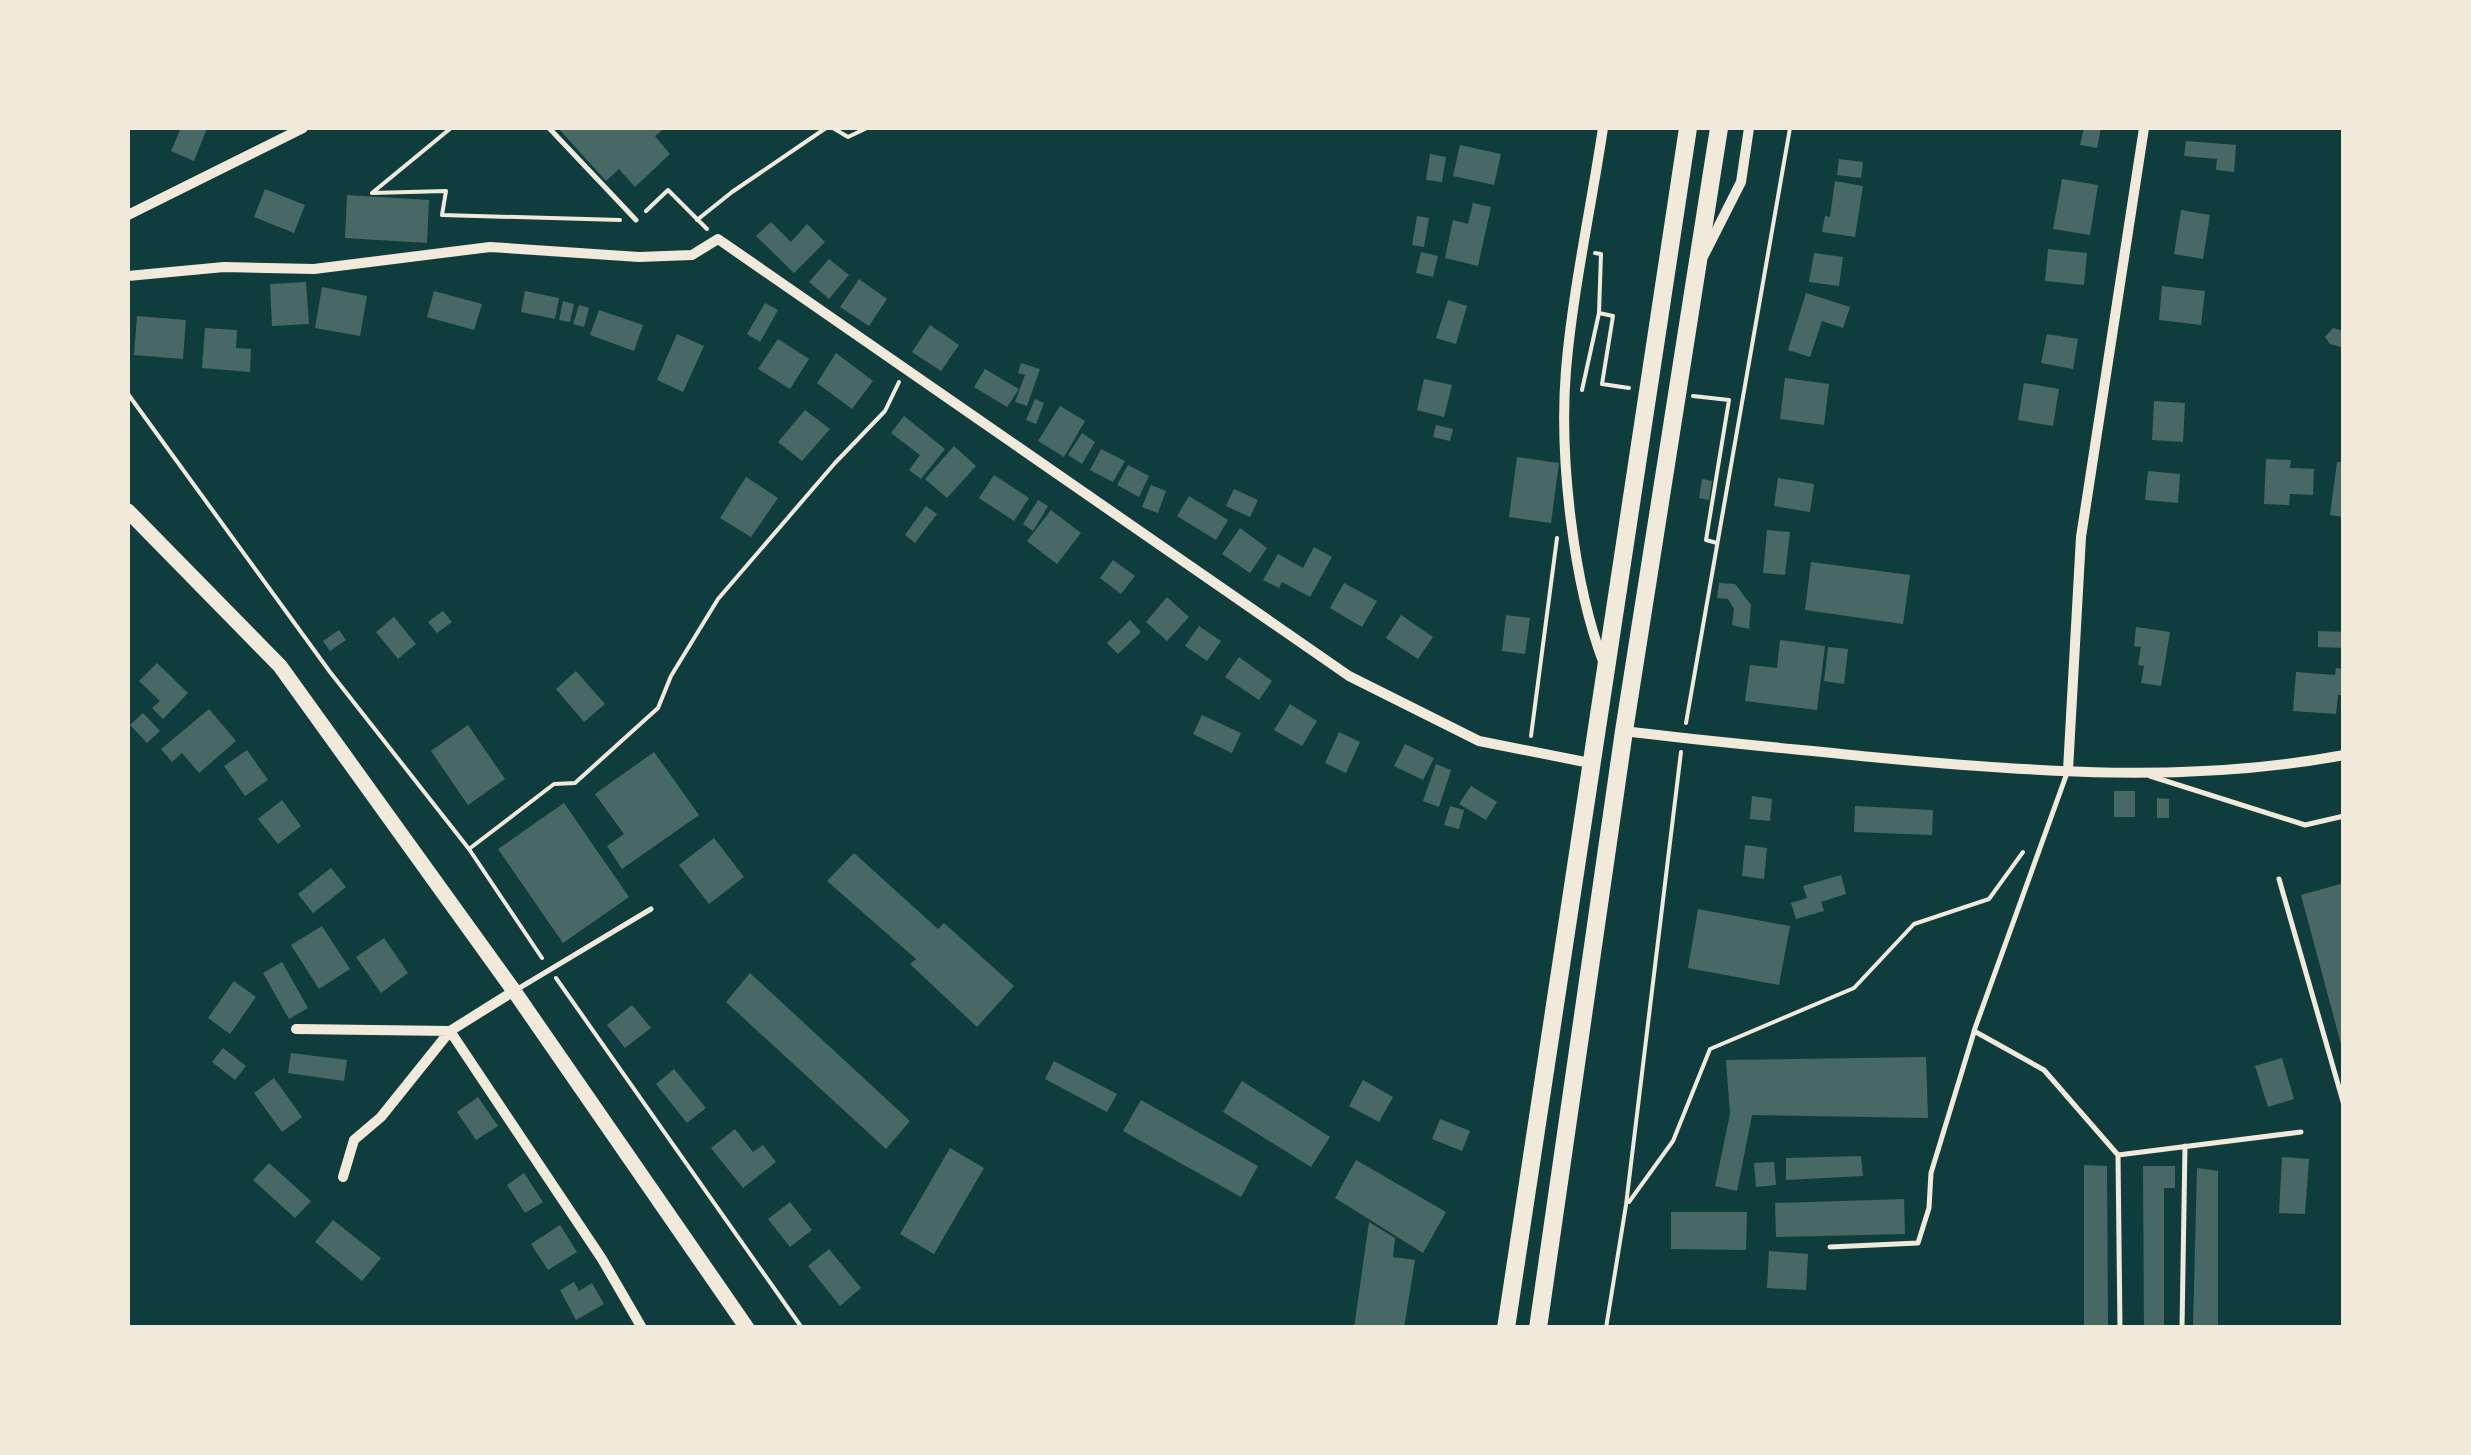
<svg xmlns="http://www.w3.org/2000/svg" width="2471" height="1455" viewBox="0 0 2471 1455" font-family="Roboto,sans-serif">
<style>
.building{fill:#486865}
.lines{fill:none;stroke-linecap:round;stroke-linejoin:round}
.path{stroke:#f1e9da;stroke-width:4}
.service{stroke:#f1e9da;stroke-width:5}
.minor{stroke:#f1e9da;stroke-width:10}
.secondary{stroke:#f1e9da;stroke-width:15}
.trunk{stroke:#f1e9da;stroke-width:18}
</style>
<rect width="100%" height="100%" fill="#0f3d3e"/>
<path class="building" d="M181,128H207L194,161L171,151Z
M558,128H665L655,136L670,154L635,187L619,169L606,181Z
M2084,128H2101L2097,148L2080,145Z
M2186,141L2236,145L2234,172L2216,170L2217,159L2184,156Z
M1460,145L1501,154L1494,185L1453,176Z
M1430,154L1446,157L1442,182L1426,180Z
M1839,159L1863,162L1861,178L1837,175Z
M2062,179L2098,185L2090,235L2053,229Z
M1835,181L1863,186L1855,237L1822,232L1825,216L1830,217Z
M265,189L305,205L294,233L254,217Z
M347,195L429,200L427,243L345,238Z
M1473,203L1491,207L1478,266L1445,258L1453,220L1468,224Z
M2181,210L2210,215L2203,259L2174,254Z
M1417,216L1429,218L1424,247L1412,245Z
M771,222L791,242L807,224L825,242L794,273L756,236Z
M2048,249L2087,253L2084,285L2045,281Z
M1421,252L1438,256L1433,277L1416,273Z
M1814,253L1843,257L1839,286L1809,282Z
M829,259L849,275L829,299L809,282Z
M859,279L887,299L869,326L840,307Z
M306,282L309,324L272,326L270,284Z
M2162,286L2205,291L2201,325L2159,320Z
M322,287L367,296L360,336L315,328Z
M434,291L482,304L474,330L427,317Z
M525,291L559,298L555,319L521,312Z
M1806,293L1850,307L1843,328L1822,321L1810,357L1788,350Z
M1448,300L1467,306L1456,344L1436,338Z
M563,301L574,304L570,322L559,320Z
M765,303L778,310L760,342L747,334Z
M579,305L589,308L584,327L573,324Z
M599,310L643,325L634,351L590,335Z
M137,316L186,320L183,359L134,355Z
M930,325L959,345L941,371L912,352Z
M205,328L237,330L236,348L251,349L250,372L202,368Z
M2333,328L2344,331V348L2330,344L2325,337Z
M677,334L704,346L683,392L657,380Z
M2047,334L2078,339L2073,369L2041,363Z
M778,339L809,359L790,389L758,369Z
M836,353L873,381L852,409L817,383Z
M1021,363L1040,369L1027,406L1015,402L1025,375L1018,373Z
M985,369L1019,389L1007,407L974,387Z
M1785,378L1829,384L1824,425L1780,419Z
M1424,379L1452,385L1444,417L1417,410Z
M2024,383L2059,389L2053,426L2018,420Z
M1035,399L1044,403L1036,424L1026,420Z
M2154,401L2185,403L2183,442L2152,440Z
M1060,406L1085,421L1064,457L1038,441Z
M805,410L830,429L802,461L778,442Z
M904,416L945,449L921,479L909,470L920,455L891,433Z
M1436,425L1453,429L1450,441L1433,437Z
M1082,433L1095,442L1082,464L1068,455Z
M954,446L976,466L947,498L925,479Z
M1101,449L1125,461L1113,482L1090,470Z
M1517,457L1559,463L1551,523L1509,517Z
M2266,459L2291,460L2290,468L2314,469L2313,495L2290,494L2289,505L2264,504Z
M2337,462H2344V517L2330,515Z
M1128,465L1149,476L1139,497L1117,485Z
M2148,471L2180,474L2178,503L2145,500Z
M994,475L1029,498L1014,521L979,498Z
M746,477L778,498L751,537L720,518Z
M1778,478L1814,484L1810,512L1774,506Z
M1702,479L1712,481L1709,500L1699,498Z
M1151,485L1166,491L1158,513L1142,507Z
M1234,489L1258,500L1250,517L1226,506Z
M1189,496L1228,520L1216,540L1177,516Z
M1038,500L1048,506L1033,531L1023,524Z
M926,506L937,514L915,543L905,535Z
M1051,510L1081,533L1057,564L1027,541Z
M1240,528L1267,548L1250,573L1222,554Z
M1767,530L1790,532L1785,575L1763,573Z
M1314,547L1332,557L1310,597L1282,582L1279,588L1263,580L1278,554L1303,568Z
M1113,560L1135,576L1121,594L1100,578Z
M1811,562L1910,575L1903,624L1805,610Z
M1344,583L1377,601L1362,627L1330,608Z
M1719,583L1735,584L1751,605L1749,629L1732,625L1734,609L1728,599L1717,598Z
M1167,597L1189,617L1167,641L1146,622Z
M443,611L452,622L437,633L428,622Z
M1401,615L1433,637L1418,659L1386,638Z
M1506,615L1530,618L1525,654L1502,651Z
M394,617L416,644L398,659L376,632Z
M1130,620L1141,632L1118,654L1107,643Z
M1199,626L1221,641L1207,661L1185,646Z
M2136,627L2170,632L2161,686L2141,683L2144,666L2138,665L2141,647L2134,646Z
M339,630L346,640L330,651L323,641Z
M2318,631L2344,632V648L2318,647Z
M1780,640L1825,646L1817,710L1745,701L1750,665L1777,668Z
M1828,647L1848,649L1844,684L1824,681Z
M1239,657L1272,681L1259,700L1225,677Z
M157,663L188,693L163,719L152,708L160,701L139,681Z
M2336,668L2344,669V695H2338L2336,714L2293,711L2296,672L2335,675Z
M576,671L605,704L584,722L556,689Z
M1290,704L1317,721L1302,746L1274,730Z
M209,709L236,741L199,773L182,753L172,762L161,749Z
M143,713L160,731L147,743L130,725Z
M1202,715L1241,733L1232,753L1193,734Z
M468,725L505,779L468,805L431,751Z
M1339,732L1360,742L1346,773L1325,763Z
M1405,744L1434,758L1423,780L1394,766Z
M247,750L268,780L245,796L224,766Z
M654,752L699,815L622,869L607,846L624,834L595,794Z
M1436,764L1451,770L1439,807L1423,801Z
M1471,786L1497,802L1486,820L1459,804Z
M2114,791H2135V817H2114Z
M1752,796L1772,799L1770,821L1750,819Z
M2157,798L2169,799V818H2157Z
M282,800L301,826L278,844L258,819Z
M564,803L629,897L563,943L498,849Z
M1450,806L1464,810L1459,829L1444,825Z
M1855,806L1933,810L1932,835L1854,832Z
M714,838L744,877L709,904L679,865Z
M1745,845L1767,848L1764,879L1742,876Z
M854,853L938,929L944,923L1014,986L977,1027L910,964L916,959L827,881Z
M331,868L346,887L313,913L298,894Z
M1841,875L1846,894L1821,902L1824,911L1796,919L1791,903L1807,898L1803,886Z
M2344,883V1048H2342L2301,895Z
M1698,909L1790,926L1779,985L1688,968Z
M322,926L350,969L319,989L291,945Z
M384,938L408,973L381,993L356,957Z
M282,962L308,1008L289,1019L263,973Z
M750,973L910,1121L886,1149L726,1002Z
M234,981L256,997L230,1034L208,1018Z
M632,1005L651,1028L625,1048L607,1025Z
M223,1048L246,1066L235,1080L212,1062Z
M291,1053L347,1060L344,1081L288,1073Z
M1926,1057L1928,1118L1752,1115L1737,1191L1715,1186L1730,1114L1726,1060Z
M2282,1058L2294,1099L2268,1107L2255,1066Z
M1054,1061L1117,1094L1107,1112L1045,1079Z
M674,1069L706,1108L687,1123L656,1084Z
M274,1078L302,1117L282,1132L254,1093Z
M1363,1080L1393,1097L1379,1122L1349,1106Z
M1242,1081L1330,1137L1311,1167L1223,1112Z
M478,1097L498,1126L476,1140L457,1112Z
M1141,1100L1258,1166L1241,1197L1123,1131Z
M1440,1119L1470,1131L1462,1151L1432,1139Z
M735,1129L753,1152L763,1145L776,1162L743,1188L711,1148Z
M950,1148L984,1168L934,1254L900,1234Z
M1861,1156L1863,1176L1786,1180V1158Z
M2282,1157L2309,1159L2305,1214L2279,1213Z
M1356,1160L1446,1212L1423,1253L1335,1198Z
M1774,1162L1776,1185L1756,1187L1754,1163Z
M269,1163L311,1201L295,1218L253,1180Z
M2084,1165L2107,1166L2108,1328H2084Z
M2143,1166H2175V1188H2164V1328H2144Z
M2197,1168L2218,1171V1328H2193Z
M524,1173L543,1202L525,1213L507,1185Z
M1904,1199L1905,1234L1776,1237L1775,1203Z
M790,1202L812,1230L790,1247L768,1219Z
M1671,1212H1747L1746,1250L1671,1249Z
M333,1220L381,1258L362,1281L315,1242Z
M1369,1222L1395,1238L1393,1257L1415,1260L1404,1328H1354Z
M560,1225L577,1252L548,1270L531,1244Z
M829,1249L861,1288L840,1306L808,1266Z
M1769,1251L1808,1254L1806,1290L1767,1288Z
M574,1282L579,1291L592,1283L604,1304L576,1320L560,1290Z"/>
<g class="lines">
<path class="path" d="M451,128L372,193L446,191L442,215L620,220
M833,128L848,137L867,128
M646,211L668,190L707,229
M697,220L732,192L826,128
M1595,253L1601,254L1599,313
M1582,390L1599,313L1613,316L1602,384L1629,388
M128,394L330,672L469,849L542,958
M1693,396L1729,400L1706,540L1717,543
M1686,723L1790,128
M1531,736L1557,538
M469,849L554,784L575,783L658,708L671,676L718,599L835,463L885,411L899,382
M556,978L802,1328
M1629,1202L1673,1141L1710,1049L1854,988L1914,924L1989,899L2023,852
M1606,1328L1626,1205L1681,752"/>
<path class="service" d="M549,128L636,220
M2067,773L1974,1031L2044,1070L2118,1155L2120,1328
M2150,776L2305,825L2344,816
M2279,879L2344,1105
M516,990L651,909
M2118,1155L2301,1132
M1830,1247L1918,1243L1929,1208L1931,1173L1974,1032
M2182,1328L2185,1146"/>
<path class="minor" d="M1603,128C1591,208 1573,289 1566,370C1559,456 1573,584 1604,664
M128,215L303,128
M1704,255L1741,182L1749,128
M128,276L224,267L314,269L490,247L639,257L692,255L718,239L1349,676L1479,741L1590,763
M1624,731C1710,742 1796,749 1882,758C2035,772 2191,784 2344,755
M2068,770L2081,537L2144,128
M514,991L450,1031L602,1259L642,1328
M296,1029L450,1031L381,1117L354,1140L343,1177"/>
<path class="secondary" d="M128,511L280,666L514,991L747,1328"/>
<path class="trunk" d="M1506,1328L1688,128
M1538,1328L1624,731L1719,128"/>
</g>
<rect width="2471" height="1455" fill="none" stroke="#f1e9da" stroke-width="260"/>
</svg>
